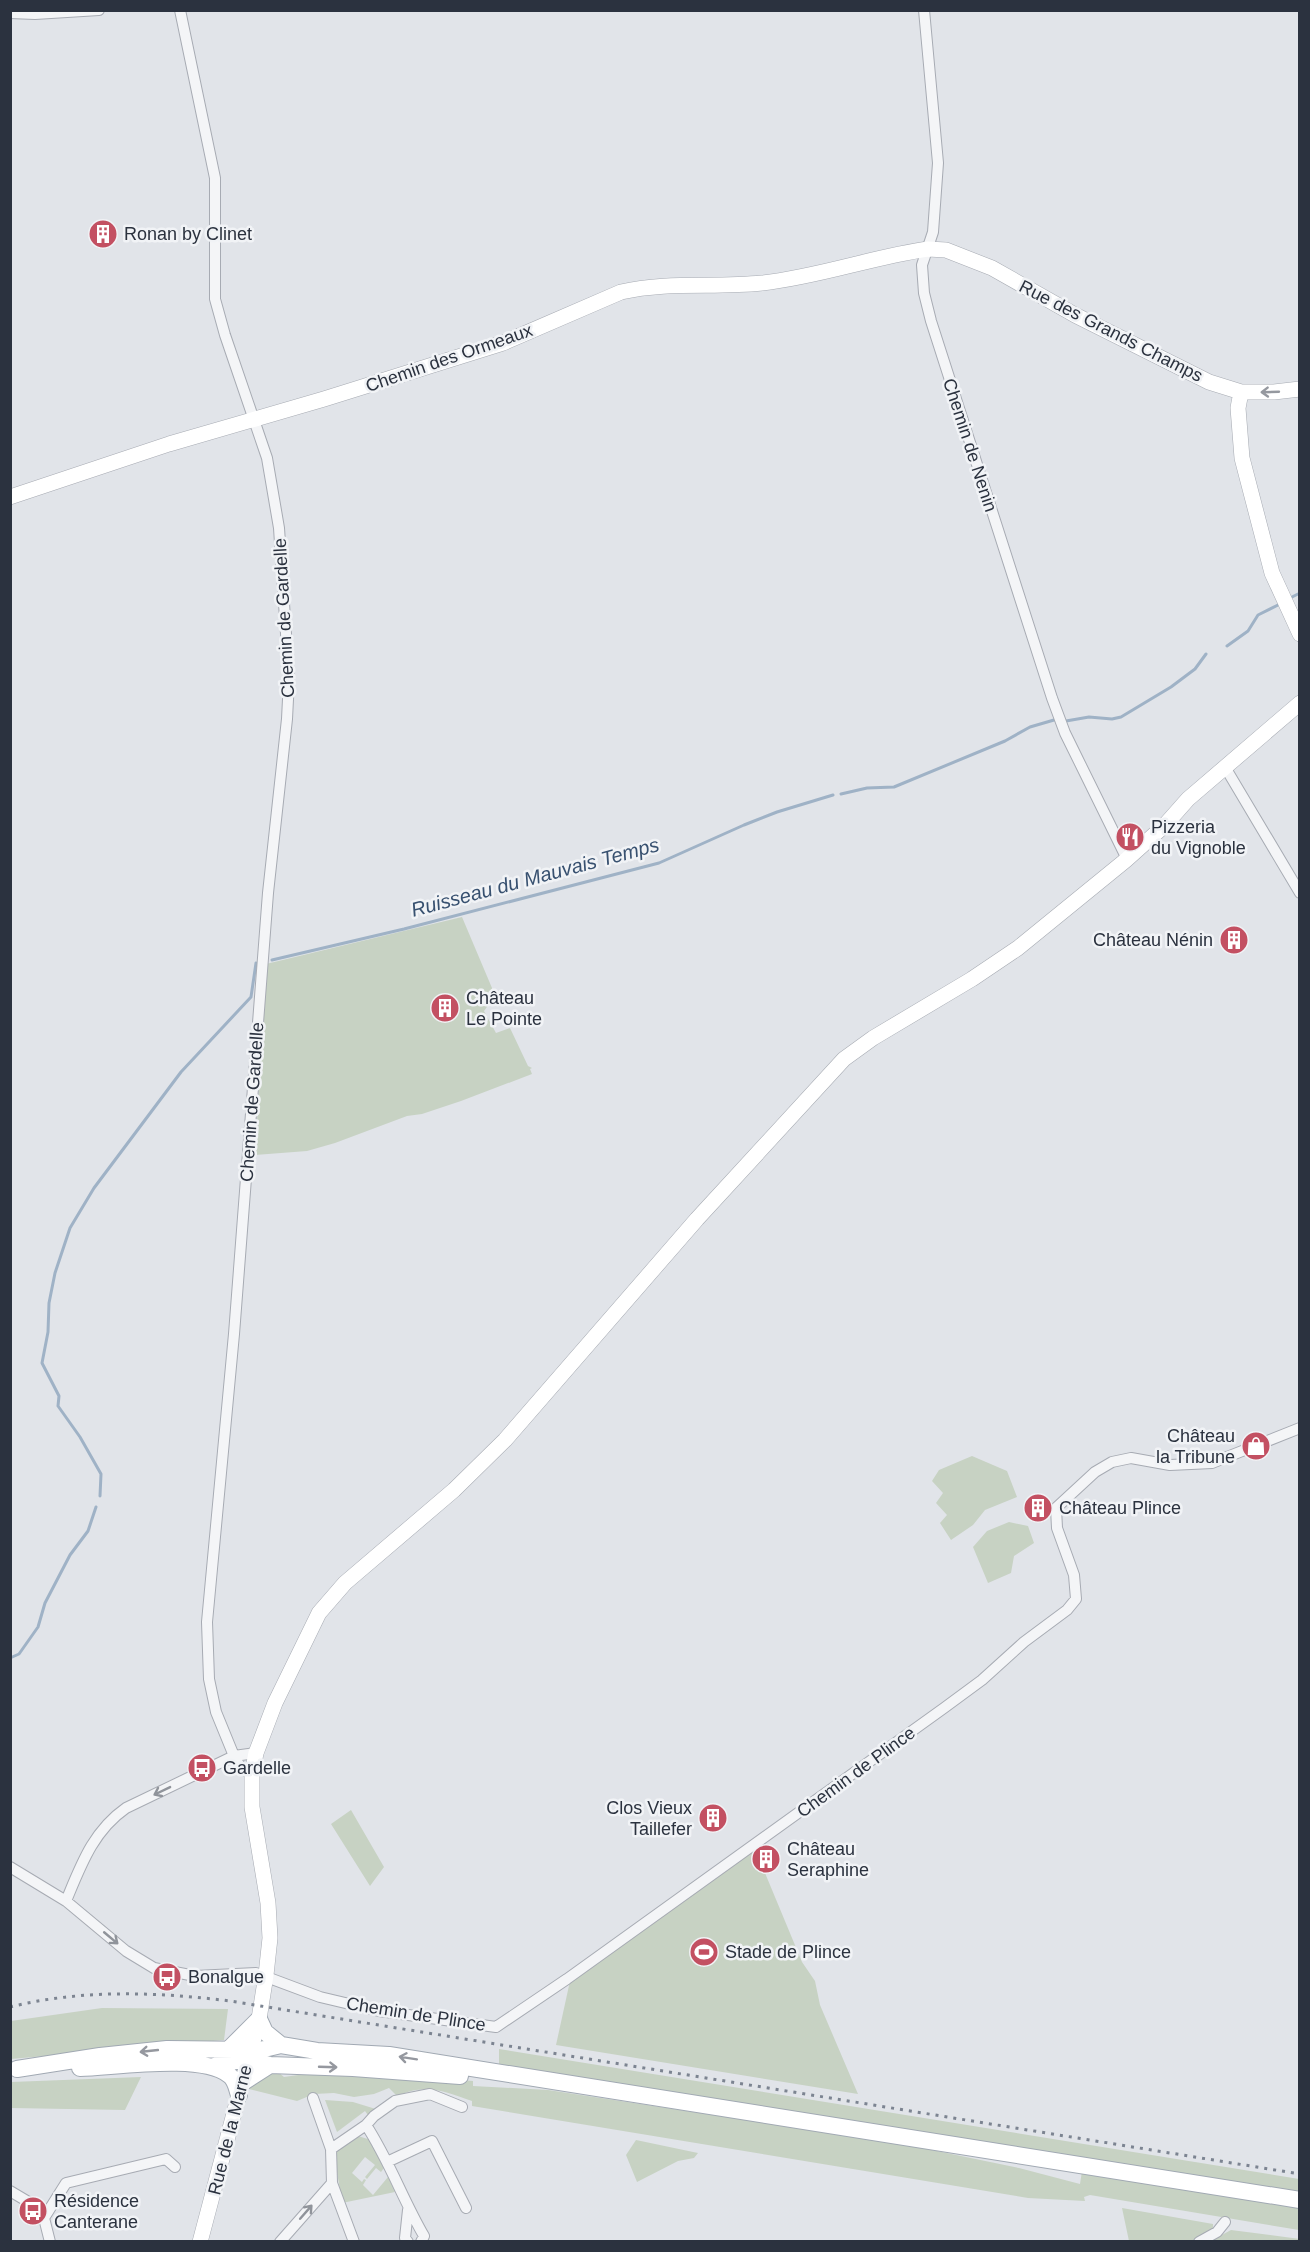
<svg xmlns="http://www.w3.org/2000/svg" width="1310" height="2252" viewBox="0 0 1310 2252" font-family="Arial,sans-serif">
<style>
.green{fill:#c7d2c3}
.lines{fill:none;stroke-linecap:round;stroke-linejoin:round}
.stream{stroke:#9fb2c6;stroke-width:3}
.street-casing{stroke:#a7abb3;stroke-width:12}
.secondary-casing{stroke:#a7abb3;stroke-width:16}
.primary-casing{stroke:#a1a9b3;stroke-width:18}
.street{stroke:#f4f5f7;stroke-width:10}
.secondary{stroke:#fff;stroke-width:15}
.primary{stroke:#fff;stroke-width:16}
.rail{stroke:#7c8491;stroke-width:3;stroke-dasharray:3 6;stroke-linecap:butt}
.oneway{stroke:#95989f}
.oneway2{stroke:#90949b}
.labels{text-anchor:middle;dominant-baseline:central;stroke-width:5;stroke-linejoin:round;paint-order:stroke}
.poi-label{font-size:18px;fill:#2b323f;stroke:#f1f3f6;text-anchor:start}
.street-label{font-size:18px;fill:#2b323f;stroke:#f1f3f6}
.water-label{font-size:20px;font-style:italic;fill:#385170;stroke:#f1f3f6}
</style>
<rect width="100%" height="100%" fill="#e1e4e9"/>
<path class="green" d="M462,917L492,988V1000L484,1011L496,1033L510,1028L528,1066L532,1068L530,1069L532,1074L461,1101L422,1114L407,1116L335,1143L307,1151L255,1155L266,964Z
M972,1456L1007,1471L1017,1497L985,1510L973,1525L951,1540L940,1523L947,1515L936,1503L943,1493L932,1481L939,1470Z
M1009,1522L1028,1526L1034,1543L1014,1556L1011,1573L988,1583L973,1547L987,1531Z
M351,1810L384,1867L370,1886L331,1824Z
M755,1849L802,1962L815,1981L820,2005L858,2094L556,2045L570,1981Z
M102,2008L228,2009L224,2040L11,2059V2021Z
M499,2049L1299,2179V2195L499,2068Z
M301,2069L382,2073L473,2081V2086L548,2090L898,2143L1019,2168L1080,2184L1082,2171L1299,2206V2230L1090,2195L1084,2197L1085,2201L1028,2198L472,2106V2101C443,2091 426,2083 397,2096L389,2088L374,2094L354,2097L334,2093L314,2094L297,2101L249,2089L264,2074L278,2072L284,2077L298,2075Z
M141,2077L125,2110L11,2108V2082Z
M325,2100L353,2102L379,2110L370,2118L365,2111L337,2132Z
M358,2136L371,2140L384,2168L381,2172L376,2168L367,2179L365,2177L375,2165L365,2157L352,2173L362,2182L364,2179L366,2180L363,2185L373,2195L388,2177L395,2192L342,2203L334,2153Z
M636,2140L698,2153L694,2158L678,2161L637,2182L626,2155Z
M1122,2208L1213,2224V2229L1192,2241H1129Z
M1231,2230L1300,2239L1299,2242H1209Z"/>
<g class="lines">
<path class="stream" d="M1288,599L1300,593
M1227,646L1248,631L1258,615L1278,605
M1066,721L1089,717L1112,719L1121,717L1171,687L1195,669L1206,654
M841,794L867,788L894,787L1005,741L1030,727L1054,720
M272,960L404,929L659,863L744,825L777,812L833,795
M100,1496L101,1474L80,1437L58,1406L59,1396L42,1363L48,1332L49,1303L55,1273L70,1228L94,1188L181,1072L251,997L256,963
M10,1658L19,1654L38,1627L45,1603L70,1555L88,1531L96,1507"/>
<g class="street-casing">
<path id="street" d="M180,10L215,178V299L225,335L267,458L279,528L289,679L287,719L268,893L234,1334L207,1622L209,1679L216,1712L234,1756L241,1768L252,1774
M924,10L938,163L933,232L922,265L924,293L931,321L1052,698L1065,733L1127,859
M10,13L35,14L99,10
M1225,767L1300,893
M10,1867L66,1901L126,1951L154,1968L195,1976L256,1973L320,1997L379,2011L496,2027L567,1979L944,1708L982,1680L1024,1642L1067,1610L1076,1599L1074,1575L1057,1528L1056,1508L1095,1472L1112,1462L1131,1458L1170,1465L1212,1463L1300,1428
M66,1901C81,1865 93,1831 126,1808L234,1756L256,1753
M313,2098L331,2149L332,2183L354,2242
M366,2125C389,2160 403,2200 424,2236L421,2242
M331,2149L366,2125L374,2116L395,2101L430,2094L462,2107
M387,2162L432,2141L466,2208
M10,2191L42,2210L50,2242
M44,2218L66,2183L166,2159L175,2167
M280,2242L332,2183
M408,2242L405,2238L408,2210
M1199,2242L1217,2232L1225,2222"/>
</g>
<g class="secondary-casing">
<path id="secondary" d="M1241,392L1238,408L1242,458L1272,573L1300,634
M10,497L169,444L324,399L503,343L621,292C668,281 714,288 762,283C818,277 872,257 928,249L946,250L992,268L1075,315L1209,382L1241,392H1274L1300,389
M200,2242L259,2019L266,1975L270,1938L268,1903L252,1807V1774L256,1753L275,1703L319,1613L345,1583L454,1490L505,1440L697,1219L844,1059L873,1038L972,979L1018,948L1126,860L1165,825L1188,799L1300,703"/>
</g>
<g class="primary-casing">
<path id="primary" d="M229,2049L259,2019L265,2032L281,2045
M214,2066L236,2061H247L270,2065L353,2068L460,2076
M80,2068C116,2067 202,2053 229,2075C236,2080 236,2087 239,2095
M17,2069L100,2056L167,2049L260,2050L281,2045L317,2051L389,2055L1300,2200
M242,2083L270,2065"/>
</g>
<use href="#street" class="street"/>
<use href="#secondary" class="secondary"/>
<use href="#primary" class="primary"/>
<path class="rail" d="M10,2007C82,1989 158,1992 230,2001L1300,2174"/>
</g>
<defs><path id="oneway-shaft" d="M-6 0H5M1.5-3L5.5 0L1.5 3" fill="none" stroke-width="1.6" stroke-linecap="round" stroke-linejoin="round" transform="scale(1.5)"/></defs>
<g class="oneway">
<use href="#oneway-shaft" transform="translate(1270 392) rotate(178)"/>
<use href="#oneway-shaft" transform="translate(149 2051) rotate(174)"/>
<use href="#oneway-shaft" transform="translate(408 2058) rotate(-171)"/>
<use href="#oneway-shaft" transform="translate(328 2067) rotate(2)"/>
</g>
<g class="oneway2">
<use href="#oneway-shaft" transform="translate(162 1791) rotate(154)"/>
<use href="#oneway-shaft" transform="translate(111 1938) rotate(40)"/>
<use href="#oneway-shaft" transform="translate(306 2212) rotate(-49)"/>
</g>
<defs>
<g id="building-disc" transform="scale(1.5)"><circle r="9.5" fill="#c35062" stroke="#f1f3f6"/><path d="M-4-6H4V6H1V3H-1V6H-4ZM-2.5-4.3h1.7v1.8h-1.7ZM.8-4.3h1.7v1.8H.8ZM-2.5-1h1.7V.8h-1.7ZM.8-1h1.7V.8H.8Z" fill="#fff"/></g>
<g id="restaurant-disc" transform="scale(1.5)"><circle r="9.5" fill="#c35062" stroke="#f1f3f6"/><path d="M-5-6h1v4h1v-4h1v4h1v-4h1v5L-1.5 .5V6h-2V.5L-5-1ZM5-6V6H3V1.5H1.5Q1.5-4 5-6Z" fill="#fff"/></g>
<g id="shop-disc" transform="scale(1.5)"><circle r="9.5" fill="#c35062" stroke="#f1f3f6"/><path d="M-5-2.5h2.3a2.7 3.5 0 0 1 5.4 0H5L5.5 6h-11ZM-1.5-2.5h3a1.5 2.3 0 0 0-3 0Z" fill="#fff"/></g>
<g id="bus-disc" transform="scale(1.5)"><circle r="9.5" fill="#c35062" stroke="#f1f3f6"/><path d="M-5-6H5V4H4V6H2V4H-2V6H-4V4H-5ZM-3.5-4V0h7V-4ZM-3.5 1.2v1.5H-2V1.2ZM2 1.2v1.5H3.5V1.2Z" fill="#fff"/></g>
<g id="stadium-disc" transform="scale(1.5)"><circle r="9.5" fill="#c35062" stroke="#f1f3f6"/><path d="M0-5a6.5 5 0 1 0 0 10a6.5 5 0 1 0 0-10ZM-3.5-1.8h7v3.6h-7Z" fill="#fff"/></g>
</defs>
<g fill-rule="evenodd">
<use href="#building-disc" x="103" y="234"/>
<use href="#restaurant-disc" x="1130" y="837"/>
<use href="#building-disc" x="1234" y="940"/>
<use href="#building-disc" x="445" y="1008"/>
<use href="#shop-disc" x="1256" y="1446"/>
<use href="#building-disc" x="1038" y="1508"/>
<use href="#bus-disc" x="202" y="1768"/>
<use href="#building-disc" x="713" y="1818"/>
<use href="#building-disc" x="766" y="1859"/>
<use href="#stadium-disc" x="704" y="1952"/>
<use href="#bus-disc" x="167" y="1977"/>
<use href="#bus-disc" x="33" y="2211"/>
</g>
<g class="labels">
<g class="poi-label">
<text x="124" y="234">Ronan by Clinet</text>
<text x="1151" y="827">Pizzeria<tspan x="1151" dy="21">du Vignoble</tspan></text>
<text x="1213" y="940" text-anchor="end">Château Nénin</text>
<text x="466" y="998">Château<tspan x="466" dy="21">Le Pointe</tspan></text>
<text x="1235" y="1436" text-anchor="end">Château<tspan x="1235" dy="21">la Tribune</tspan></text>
<text x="1059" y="1508">Château Plince</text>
<text x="223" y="1768">Gardelle</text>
<text x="692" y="1808" text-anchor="end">Clos Vieux<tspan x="692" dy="21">Taillefer</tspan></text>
<text x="787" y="1849">Château<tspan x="787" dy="21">Seraphine</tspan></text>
<text x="725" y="1952">Stade de Plince</text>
<text x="188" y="1977">Bonalgue</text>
<text x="54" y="2201">Résidence<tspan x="54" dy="21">Canterane</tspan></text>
</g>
<g class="street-label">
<text transform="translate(1111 331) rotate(27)">Rue des Grands Champs</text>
<text transform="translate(449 358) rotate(-19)">Chemin des Ormeaux</text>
<text transform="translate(970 445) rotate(72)">Chemin de Nenin</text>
<text transform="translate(284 618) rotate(-93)">Chemin de Gardelle</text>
<text transform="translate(252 1102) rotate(-86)">Chemin de Gardelle</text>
<text transform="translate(856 1772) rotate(-36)">Chemin de Plince</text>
<text transform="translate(416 2014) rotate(9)">Chemin de Plince</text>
<text transform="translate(230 2130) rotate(-76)">Rue de la Marne</text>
</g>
<g class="water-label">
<text transform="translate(535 877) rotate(-15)">Ruisseau du Mauvais Temps</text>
</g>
</g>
<rect width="1310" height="2252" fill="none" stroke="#2b323f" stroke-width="24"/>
</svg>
